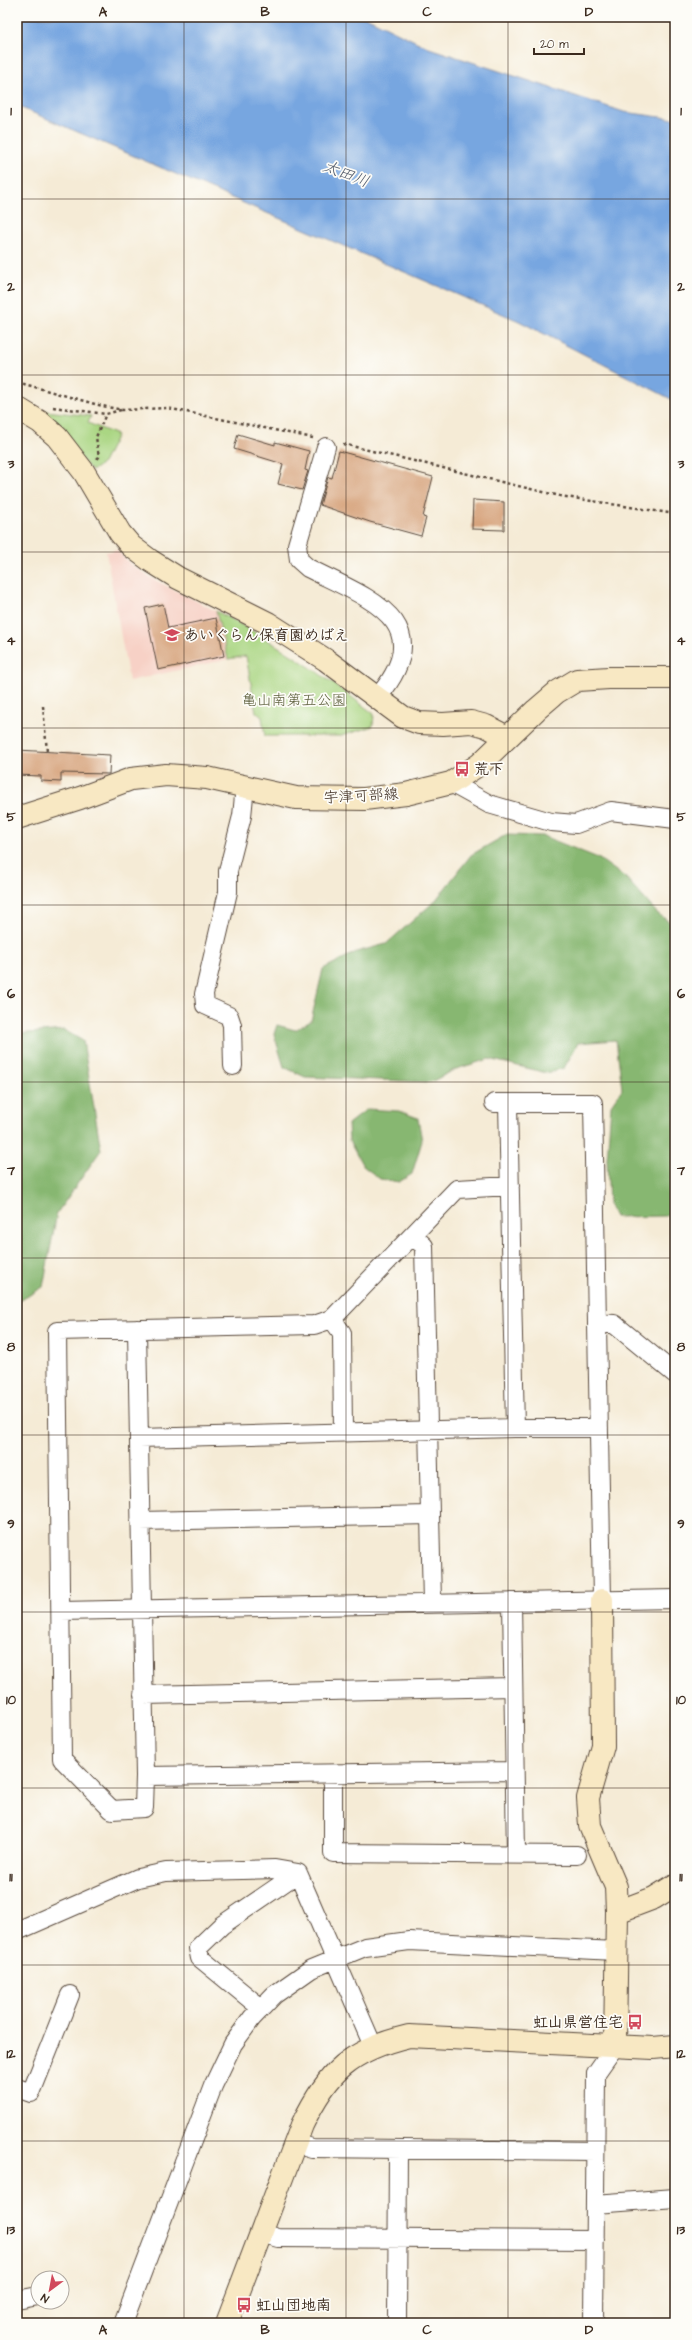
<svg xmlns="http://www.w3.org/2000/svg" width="692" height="2340" viewBox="0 0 692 2340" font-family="'Architects Daughter','Klee One',sans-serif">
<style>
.built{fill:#f7d1c6}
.green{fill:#aad683;stroke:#728050}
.forest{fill:#87b771;stroke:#617048}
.water{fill:#77a6e0;stroke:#59687f}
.building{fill:#d7a47e}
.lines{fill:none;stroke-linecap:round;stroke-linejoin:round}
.street-casing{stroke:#57473a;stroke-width:20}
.secondary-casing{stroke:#57473a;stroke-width:24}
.path{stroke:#57473a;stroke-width:2.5;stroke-dasharray:3 3;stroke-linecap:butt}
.street{stroke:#fff;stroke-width:18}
.secondary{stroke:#f8e8c3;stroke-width:22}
.grid{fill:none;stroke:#3b2a1e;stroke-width:1;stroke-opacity:0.55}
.labels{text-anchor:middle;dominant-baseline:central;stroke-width:3.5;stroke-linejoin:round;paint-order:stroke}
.poi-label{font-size:15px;font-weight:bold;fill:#3b2a1e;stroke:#fdfcf7;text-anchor:start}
.park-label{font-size:15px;fill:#5c5e3c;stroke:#fdfcf7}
.street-label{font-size:15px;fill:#3b2a1e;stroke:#fdfcf7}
.water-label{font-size:16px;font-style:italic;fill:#535c6c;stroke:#fdfcf7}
.neatline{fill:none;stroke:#3b2a1e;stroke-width:1.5}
.grid-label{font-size:13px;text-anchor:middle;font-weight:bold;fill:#3b2a1e}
</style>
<rect width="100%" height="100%" fill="#fdfcf7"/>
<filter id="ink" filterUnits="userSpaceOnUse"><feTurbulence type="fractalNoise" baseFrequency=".025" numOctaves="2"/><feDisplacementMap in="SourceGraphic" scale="8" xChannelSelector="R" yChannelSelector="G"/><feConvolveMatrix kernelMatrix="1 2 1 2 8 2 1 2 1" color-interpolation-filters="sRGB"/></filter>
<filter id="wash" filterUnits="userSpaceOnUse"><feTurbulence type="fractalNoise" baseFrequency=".012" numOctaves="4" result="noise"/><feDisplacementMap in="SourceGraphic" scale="16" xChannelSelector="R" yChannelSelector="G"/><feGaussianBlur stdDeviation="0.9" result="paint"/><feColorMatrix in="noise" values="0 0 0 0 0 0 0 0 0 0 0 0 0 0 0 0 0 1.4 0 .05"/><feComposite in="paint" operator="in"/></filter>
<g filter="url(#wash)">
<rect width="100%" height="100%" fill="#f5ebd6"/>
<path class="built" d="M117,550L130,564L151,578L216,611L228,659L129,681L106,552Z"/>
<path class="green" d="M37,410L91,416L88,423L117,435L103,463L92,471Z
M216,611C272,640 324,675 374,714L373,726L341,736H265L262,717L256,712L246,656L228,659Z"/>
<path class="forest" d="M506,835L543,836L598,858L626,878L657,913L675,926V1213L666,1216L615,1217L609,1205L607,1159L611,1105L622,1089L616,1040L578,1043L564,1068L547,1073L489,1059L456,1069L431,1082L305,1077L284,1067L274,1034L277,1025L295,1030L311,1021L323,969L356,952L386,944L435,901L471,855Z
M64,1030L83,1041L101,1150L57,1213L43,1287L18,1302L17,1034Z
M367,1109L399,1111L418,1118L422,1141L412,1174L399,1182L380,1179L363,1166L349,1141L348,1124Z"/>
<path class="water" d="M17,17H366L429,48L624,112L675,119V401L519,321L17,106Z"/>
<g id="blocks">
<path class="building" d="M238,434L275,445V442L309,451L305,470L308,471L302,490L278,484L283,464L234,449Z
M339,451L433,477L423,517L426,518L421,536L370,522L320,505L328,477L332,478Z
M473,500L504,502V530L472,529Z
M163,604L168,628L216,618L224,656L158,670L145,608Z
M17,750L110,755L109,774L61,773V782L41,781V776L17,775Z"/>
</g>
</g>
<g filter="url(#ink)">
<use href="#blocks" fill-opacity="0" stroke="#57473a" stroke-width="1"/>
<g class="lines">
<g class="street-casing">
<path id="street" d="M326,447L297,545L299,560L308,568C367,598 442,621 377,698
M451,783L489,804L551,822L576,824L611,811L675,819
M233,1066L232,1025L229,1016L205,1005L204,994L228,892V871L242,816L245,786
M494,1103H593L602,1600
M508,1103L515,1428
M413,1236L424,1246L432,1603
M332,1319L342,1333L343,1432
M597,1323L614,1324L675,1374
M137,1329L145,1776L144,1808L112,1810L62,1759L57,1331L314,1325L332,1319L457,1189L510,1186
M139,1438L515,1428H599
M140,1521L430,1515
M512,1602L516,1854
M61,1611L675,1599
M143,1695L513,1687
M333,1774V1853L577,1855
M145,1776L514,1771
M17,1931L138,1878L166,1872L275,1869L298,1873L373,2046
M261,2008L200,1958L198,1948L222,1925L298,1873
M17,2088L31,2093L70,1995
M295,2143L312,2148L595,2151
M595,2204L675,2198
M261,2233L278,2238L595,2240
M17,2300L38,2296
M123,2323L213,2086L233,2044L252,2018L274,1995L311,1969L365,1947L409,1941L616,1951
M397,2323L398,2149
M594,2323L596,2073L615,2046"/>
</g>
<g class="secondary-casing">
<path id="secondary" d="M17,408L40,422L57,437L84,472L120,533L131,546L151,561L178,578L268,623L326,660L403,717L419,723L443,724L471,722L486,726L507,737
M17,818L80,798L131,779L166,775L207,778L296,798L364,799L406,794L451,783L480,764L536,710L557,692L577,680L609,678H675
M602,1600L603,1746L588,1798L590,1826L616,1887L617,1912L615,2046
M617,1912L654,1898L675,1885
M227,2323L302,2125C328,2071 350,2050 409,2036L653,2048L675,2046"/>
</g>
<path class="path" d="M17,382L102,406L123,410L167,408L313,438
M53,407L106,414L121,410
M343,444L560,496L675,514
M97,459L99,457L96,437L106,414
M43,706L47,752"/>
<use href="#street" class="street"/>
<use href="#secondary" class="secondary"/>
</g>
</g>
<path class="grid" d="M184,17V2323M346,17V2323M508,17V2323M17,199H675M17,375H675M17,552H675M17,728H675M17,905H675M17,1082H675M17,1258H675M17,1435H675M17,1612H675M17,1788H675M17,1965H675M17,2141H675"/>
<defs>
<g id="school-bare" transform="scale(1.2)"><path d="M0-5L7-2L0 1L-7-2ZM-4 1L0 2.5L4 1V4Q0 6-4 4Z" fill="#d1495b" stroke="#fdfcf7" stroke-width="2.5" paint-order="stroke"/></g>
<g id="bus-bare" transform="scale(1.2)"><path d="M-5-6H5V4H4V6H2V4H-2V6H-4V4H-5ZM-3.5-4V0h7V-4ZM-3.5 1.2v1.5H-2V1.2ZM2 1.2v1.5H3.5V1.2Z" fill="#d1495b" stroke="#fdfcf7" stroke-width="2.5" paint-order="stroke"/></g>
</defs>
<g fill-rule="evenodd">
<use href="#school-bare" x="172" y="635"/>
<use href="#bus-bare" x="462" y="769"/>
<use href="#bus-bare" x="635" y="2022"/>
<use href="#bus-bare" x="244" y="2305"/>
</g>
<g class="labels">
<g class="poi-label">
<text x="184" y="635">あいぐらん保育園めばえ</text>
<text x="474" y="769">荒下</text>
<text x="623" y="2022" text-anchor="end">虹山県営住宅</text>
<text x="256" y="2305">虹山団地南</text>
</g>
<g class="park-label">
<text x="294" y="700">亀山南第五公園</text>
</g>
<g class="street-label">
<text transform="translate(361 796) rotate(-3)">宇津可部線</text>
</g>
<g class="water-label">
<text transform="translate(346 174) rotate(21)">太田川</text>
</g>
</g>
<rect width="692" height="2340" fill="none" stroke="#fdfcf7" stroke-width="44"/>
<g transform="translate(50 2290) rotate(212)"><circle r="19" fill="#fdfcf7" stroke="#afa8a0"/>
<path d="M0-3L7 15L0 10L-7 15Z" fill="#d1495b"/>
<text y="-6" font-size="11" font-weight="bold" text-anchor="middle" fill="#3b2a1e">N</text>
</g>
<path d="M534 48v6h50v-6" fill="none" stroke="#3b2a1e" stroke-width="2"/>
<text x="540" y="48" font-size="12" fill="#3b2a1e" stroke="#fdfcf7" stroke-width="3" paint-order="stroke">20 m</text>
<rect x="22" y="22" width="648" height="2296" class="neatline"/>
<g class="grid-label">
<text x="103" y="16">A</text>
<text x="265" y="16">B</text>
<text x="427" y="16">C</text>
<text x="589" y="16">D</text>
<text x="11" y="115">1</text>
<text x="681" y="115">1</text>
<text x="11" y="291">2</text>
<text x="681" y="291">2</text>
<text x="11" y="468">3</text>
<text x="681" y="468">3</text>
<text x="11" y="645">4</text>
<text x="681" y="645">4</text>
<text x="11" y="821">5</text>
<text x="681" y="821">5</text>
<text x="11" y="998">6</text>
<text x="681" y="998">6</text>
<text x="11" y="1175">7</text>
<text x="681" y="1175">7</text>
<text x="11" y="1351">8</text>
<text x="681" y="1351">8</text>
<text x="11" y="1528">9</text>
<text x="681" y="1528">9</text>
<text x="11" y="1704">10</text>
<text x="681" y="1704">10</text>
<text x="11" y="1881">11</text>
<text x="681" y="1881">11</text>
<text x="11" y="2058">12</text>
<text x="681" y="2058">12</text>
<text x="11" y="2234">13</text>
<text x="681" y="2234">13</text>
<text x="103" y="2334">A</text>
<text x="265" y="2334">B</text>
<text x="427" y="2334">C</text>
<text x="589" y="2334">D</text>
</g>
</svg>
